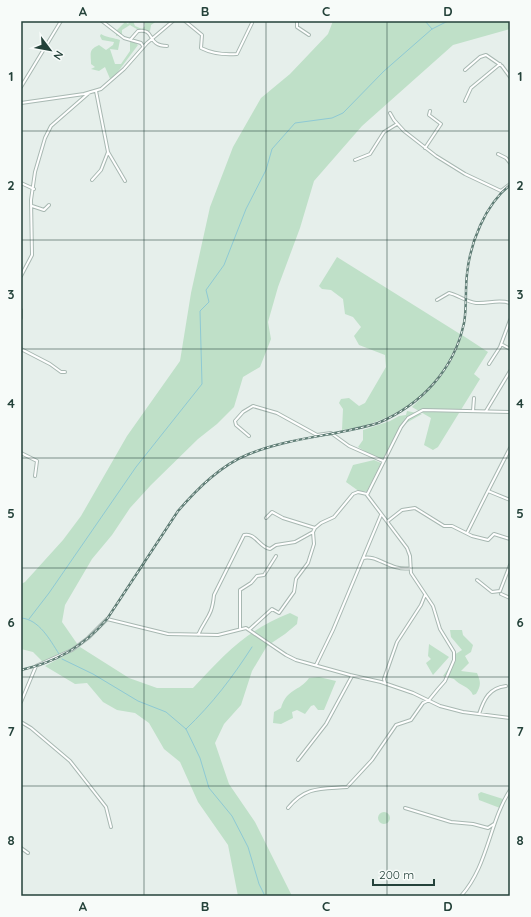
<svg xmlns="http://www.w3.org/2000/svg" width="531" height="917" viewBox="0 0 531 917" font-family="Quicksand,sans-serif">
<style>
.green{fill:#bfe0c8}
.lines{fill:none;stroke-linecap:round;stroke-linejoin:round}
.stream{stroke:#8ec9d4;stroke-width:1}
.minor-casing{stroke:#a8b8b2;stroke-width:4}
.minor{stroke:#fff;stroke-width:2}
.rail-casing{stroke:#5f7d75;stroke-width:2.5}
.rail{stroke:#f7fbf9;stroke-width:1;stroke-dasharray:3;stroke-linecap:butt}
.grid{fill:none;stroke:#24423a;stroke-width:1;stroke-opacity:0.55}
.neatline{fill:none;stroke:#24423a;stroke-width:1.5}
.grid-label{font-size:13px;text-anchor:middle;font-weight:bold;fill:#24423a}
</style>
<rect width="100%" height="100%" fill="#e6efeb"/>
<path class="green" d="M130,21H133L135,26L142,29L145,26L144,21H157L151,25L150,31H140L130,25L122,30V34L116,36V31L125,22L128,24Z
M333,21H510V29L453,45L362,126L314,181L300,228L278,287L268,322L271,339L260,367L243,377L234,407L217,424L198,439L151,485L130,508L112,535L92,559L65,605L62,622L78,645L69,651L44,663L33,652L21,649V584L25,582L63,540L81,516L127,436L180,361L191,293L210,207L233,147L261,98L290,74L328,34Z
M101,34C105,37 115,38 120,40L118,50L110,49L115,64H121L130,51V39L138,45L111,81L105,67L99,71L91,69L95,67L91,64C91,53 88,50 99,45L106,50L113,45L114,42L102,40L100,36Z
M337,257L460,334C442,389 400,422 342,430L343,409L339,403L341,399L349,398L359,406L365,403L386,367L385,355L359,345L354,336L361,327L353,317L345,314L343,299L331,290L322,289L319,286Z
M462,335L488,352L474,374L480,379L438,447L433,450L424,445L431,418L412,407C436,384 452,368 462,335Z
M407,411L422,414L406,423V417L400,426L385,460H379L358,447L363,440V430L390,421L399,416L406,415Z
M374,460L381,463L367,491L360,492L346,482L353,465Z
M290,613L298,617L297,624L285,634L267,646L252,671L241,705L224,724L215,743L229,784L255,822L292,896H238L228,845L198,802L180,762L164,749L149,723L135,713L117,710L103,702L87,683L75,684L45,666L80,647L129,678L157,688H193C225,654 245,631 290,613Z
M450,630H462L463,635L473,645L471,652L465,656L469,663L461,671L477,673C481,682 481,686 476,694L473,695C469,686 460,686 454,679L443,676L452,663L454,655L462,650L451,637Z
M429,644L449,657L433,675L426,663L431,659L428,656Z
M319,677L336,681L324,710H318L314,705L311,706L305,714L297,710L292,712L293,718L281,724L273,723L274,712L281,708C287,688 299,692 309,678Z
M481,792L503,799L500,808L479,800L478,794Z
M378 818a6 6 0 1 1 12 0a6 6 0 1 1-12 0Z"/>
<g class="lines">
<path class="stream" d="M425,21L432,29
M21,618C39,619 50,640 59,654
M29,619L49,593L136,467L202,384L200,311L209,302L206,290L224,265L246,209L266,170L272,149L295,123L332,118L343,113L384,71L432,29L448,21
M62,659L93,674L138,701L166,712L186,729L200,758L209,788L232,816L248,847L259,884L265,896
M186,729C213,703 232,678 252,647"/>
<g class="minor-casing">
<path id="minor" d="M102,21L124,38L141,43L143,46
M185,21L202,35L201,48C213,54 224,55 237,54L252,23
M297,21V27L309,35
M131,39L138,31C156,28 146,46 167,46
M465,70L480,57L486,55L502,66L510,77
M21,87L61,21
M465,101L471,88L500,64
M21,103L84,94L101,89L124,69L147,43L173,21
M390,113L394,120L404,131L436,156L465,174L501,191L510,184
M425,148L441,124L429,115L430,111
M108,152L125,181
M498,154L506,158L510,163
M355,160L370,154L384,132L397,124
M92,180L101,170L108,152L96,91
M21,183L34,189
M32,206L44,210L49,205
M21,276L32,255L31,200L35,172L45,138L51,126L90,92
M437,300L449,293C458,295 467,302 476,303C488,304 498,299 510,303
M21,310V318
M501,344L510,349
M21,349L50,364L61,372H65
M489,364L500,347L510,320
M473,411L474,398
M486,411L510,371
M249,436L236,425L235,421L243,412L253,406L277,413L317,435L331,433L349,446L383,461
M21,453L37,461L35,476
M488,491L510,448
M266,518L272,512L283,518L315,528
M388,521L402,510L415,508L444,526H452L472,536L488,540L494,534L510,539
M467,533L488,491L510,500
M363,558C377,554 391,572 411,568
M477,580L492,592L500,591L510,565
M501,594L510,598
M240,628V590L251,583L257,576L264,575L276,556
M250,629L272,609L279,613L294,592L296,579L308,563L314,544L313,532L315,528L321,523L334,517L353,494L358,492L367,494
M198,635C206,617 212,617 214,595L244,535C255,532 260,548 270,549L276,545L295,542L313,532
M316,665L333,630L381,515
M385,683L384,679L397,642L421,605L425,595
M21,702L36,666L72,650L88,638L107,619L168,634L218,635L246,628L286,655L296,660L350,675L381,682L413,693L440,706L463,712L510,718
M479,714C484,699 489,688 506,686
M21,722L31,728L70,761L106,807L111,827
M298,760L326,724L352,676
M288,808C306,786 321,789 347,787L372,760L396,725L411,720L423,703L429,700L438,689L445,681L454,660V652L440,629L433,606L411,573L410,556L407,548L367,495L401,427L408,418L423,410L510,412
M405,808L451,822L473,824L488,828L494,824
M21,848L28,853
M461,896C488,866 489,823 510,790"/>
</g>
<use href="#minor" class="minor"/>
<g class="rail-casing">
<path id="rail" d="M21,670C56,662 83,647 107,619L178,511C198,488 221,465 249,454C291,437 336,436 378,423C421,405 454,370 464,323C467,307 465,290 467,274C470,243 485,205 510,185"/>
</g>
<use href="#rail" class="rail"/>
</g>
<path class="grid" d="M144,21V896M266,21V896M387,21V896M21,131H510M21,240H510M21,349H510M21,458H510M21,568H510M21,677H510M21,786H510"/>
<rect width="531" height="917" fill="none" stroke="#f7fbf9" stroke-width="44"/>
<g transform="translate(50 50) rotate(122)" stroke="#f7fbf9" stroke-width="3" paint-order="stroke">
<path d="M0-3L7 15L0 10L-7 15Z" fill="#24423a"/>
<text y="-6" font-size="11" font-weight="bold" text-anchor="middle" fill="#24423a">N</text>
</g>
<path d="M373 879v6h61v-6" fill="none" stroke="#24423a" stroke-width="2"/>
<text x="379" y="879" font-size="12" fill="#24423a" stroke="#f7fbf9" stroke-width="3" paint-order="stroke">200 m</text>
<rect x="22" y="22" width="487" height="873" class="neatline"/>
<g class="grid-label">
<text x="83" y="16">A</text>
<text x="205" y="16">B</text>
<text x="326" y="16">C</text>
<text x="448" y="16">D</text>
<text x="11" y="81">1</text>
<text x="520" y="81">1</text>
<text x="11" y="190">2</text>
<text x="520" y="190">2</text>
<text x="11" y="299">3</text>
<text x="520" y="299">3</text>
<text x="11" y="408">4</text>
<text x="520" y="408">4</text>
<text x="11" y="518">5</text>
<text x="520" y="518">5</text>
<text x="11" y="627">6</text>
<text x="520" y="627">6</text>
<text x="11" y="736">7</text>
<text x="520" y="736">7</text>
<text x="11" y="845">8</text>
<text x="520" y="845">8</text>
<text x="83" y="911">A</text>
<text x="205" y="911">B</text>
<text x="326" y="911">C</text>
<text x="448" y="911">D</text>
</g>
</svg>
